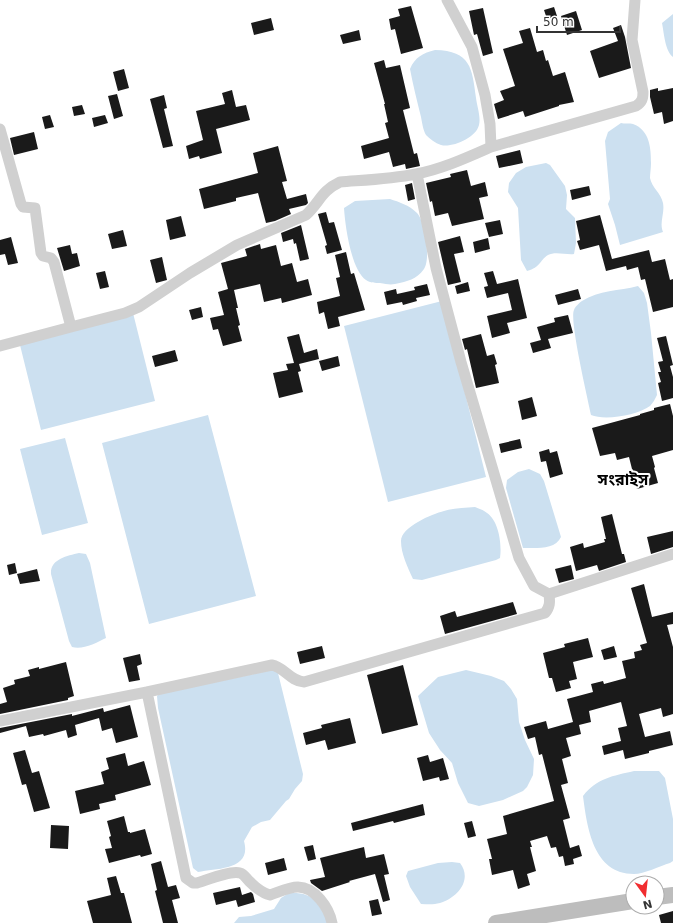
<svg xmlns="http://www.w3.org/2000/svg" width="673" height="923" viewBox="0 0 673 923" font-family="'DejaVu Sans','Noto Sans Bengali',sans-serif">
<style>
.water{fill:#cce0f0}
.building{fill:#1a1a1a}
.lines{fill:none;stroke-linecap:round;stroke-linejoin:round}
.street{stroke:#d0d0d0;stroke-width:11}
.secondary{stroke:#bdbdbd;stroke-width:16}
.labels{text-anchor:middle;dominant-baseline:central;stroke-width:4;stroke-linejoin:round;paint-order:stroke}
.district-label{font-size:16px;font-weight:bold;fill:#000;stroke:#fff}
</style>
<rect width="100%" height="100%" fill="#fff"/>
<path class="water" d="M673,14V57C665,51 664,33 662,23Z
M435,50C471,51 472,68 476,98C477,106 481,117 479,125C476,138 452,148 441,145C435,143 430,139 426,135C423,130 422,122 421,117C417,101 413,85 410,69C415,57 423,53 435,50Z
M621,123C624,124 630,123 633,124C650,130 651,149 651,163C651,168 650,174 650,178C652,188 661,193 663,203C665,214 659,222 663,232L620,245L615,225L608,204L610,199L605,141L608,132Z
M546,163L550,165L565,186L567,195L566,209L575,218L576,243L574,254C566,255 555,251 548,255C539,261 541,267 527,271L521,260L518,208L508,192L509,183L516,173L526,167Z
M390,199C399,202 409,205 417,213C425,221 431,259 424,269C416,280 408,281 395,284C390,285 386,284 380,283C376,283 370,283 366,280C351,270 345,225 344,208L355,201Z
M638,286L644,293L647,303L651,333L657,395C655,399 653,403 650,406C638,415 605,421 591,415C588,400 569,319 574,310C575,307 579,303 582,301C599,290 619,291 638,286Z
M442,301L486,477L388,502L344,326Z
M133,313L155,401L41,430L19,341Z
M208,415L256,596L149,624L102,443Z
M65,438L88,523L42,535L20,449Z
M529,469L540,474L544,481L561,537C555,550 536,548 523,548L506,488L507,480L518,472Z
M475,507C479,509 484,510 487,513C499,521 502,545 500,558L496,560L422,580L413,579C408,568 401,554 401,541C401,527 432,514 444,511C454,508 465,508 475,507Z
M79,553L86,554L90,563L106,638C96,643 83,650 72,647L69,641L51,574C50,559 67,556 79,553Z
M277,669L303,774L302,781L295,789L289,799L286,801L270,820L261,822L252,827L244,841C252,870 218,868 198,872L193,868L158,708L157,696L159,694Z
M466,670L491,676L504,681L511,689L517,699L519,722L525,740L534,759L533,775L527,787L523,791L503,800L479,806L468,803L458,783L452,763L440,750L429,733L418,696L438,677Z
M634,771H659L665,778L673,819V861L670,863C660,866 644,874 634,874C593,874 587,827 583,796C597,778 613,776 634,771Z
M452,862L460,863C473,880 457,898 440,903C433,905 427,904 421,904L410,887L406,876L408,871L438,863Z
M289,893C315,892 317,902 329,923H234L239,917L251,916L274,909L281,898Z"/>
<path class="building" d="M411,6L423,48L401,54L395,29L391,30L389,19L400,16L398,9Z
M554,7L557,16L547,19L544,10Z
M483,8L493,53L483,56L477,34L474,35L469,11Z
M576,11L582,30L567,35L561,16Z
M271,18L274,30L254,35L251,23Z
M621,25L625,37L631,68L599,78L590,51L618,41L613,28Z
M530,28L537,52L543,50L546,61L548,60L553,76L565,72L574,102L559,105V106L525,117L523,111L498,119L494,104L504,100L500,91L515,86L503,49L523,43L519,31Z
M359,30L361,40L343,44L340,35Z
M384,60L386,68L400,65L410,108L403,110L414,154L417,153L420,166L406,169L405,164L393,167L389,152L364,159L361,146L389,138L385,123L388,122L384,104H385L374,63Z
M124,69L129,88L118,91L113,72Z
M658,88V91L673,88V121L664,124L662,112L654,114L650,97V90Z
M232,90L236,107L246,105L250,120L216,129L222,153L200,159L199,156L189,159L186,146L203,140L196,111L225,104L222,93Z
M117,94L123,116L114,119L108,96Z
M164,95L167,108L164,109L173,146L163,148L150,99Z
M82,105L85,114L74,116L72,107Z
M50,115L54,127L45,129L42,117Z
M105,115L108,123L94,127L92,118Z
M34,132L38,149L14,155L10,138Z
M278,146L287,181L282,182L287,199L306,194L308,203L306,205L289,209L291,214L275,221L266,223L258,193L236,198V201L204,209L199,189L258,173L253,153Z
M520,150L523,163L499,168L496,156Z
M467,170L471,186L485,182L488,196L479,198L484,219L452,226L448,213L435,216L432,201L430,202L426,183L451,177L450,174Z
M412,183L415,199L408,201L405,185Z
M589,186L591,195L572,200L570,190Z
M326,212L329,223L334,222L342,250L327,254L325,246L327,245L318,214Z
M600,215L612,259L649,250L652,262L665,259L670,280L673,279V307L653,312L645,279L641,280L638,267L627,270L626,266L606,271L599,245L580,250L577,241L580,240L576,221Z
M181,216L186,236L170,240L166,220Z
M500,220L503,234L489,237L485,223Z
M301,225L309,259L300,261L296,243L294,244L293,239L283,242L281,233Z
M123,230L127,246L112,249L108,234Z
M460,236L464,252L454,254L461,282L448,285L438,242Z
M11,237L18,263L8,265L5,254L0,255V240Z
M488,238L490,249L475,253L473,242Z
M260,244L261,249L276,245L281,266L292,263L297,282L308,279L312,295L282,303L281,298L264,302L260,284L234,290L238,308H236L240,325L238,326L242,341L223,346L218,329L213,330L210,318L224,315L218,292L228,289L221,263L247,256L245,249Z
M70,245L72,254L77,253L80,266L64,271L57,248Z
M346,252L351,274L354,273L365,310L338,317L340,326L328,329L324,312L319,314L317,302L340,296L336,278L340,277L335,255Z
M162,257L167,280L156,283L150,260Z
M105,271L109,287L100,289L96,273Z
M493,271L497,284L518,279L527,318L507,323L510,333L492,338L487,316L512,310L508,293L487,298L484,287L488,286L484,273Z
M468,282L470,291L457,294L455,286Z
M427,284L430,295L416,298L417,301L403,305L402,302L387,305L384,292L396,289L397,294L415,290L414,287Z
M578,289L581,299L558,305L555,295Z
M201,307L203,317L192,320L189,310Z
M568,315L573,333L548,339L551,348L533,353L530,343L541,340L537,327L555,322L554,318Z
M299,334L304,353L317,349L319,359L299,364L301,371L298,372L303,392L279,398L273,373L288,370L286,364L294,363L287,337Z
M481,334L487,356L494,354L497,364L495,365L499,383L476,388L467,349L465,350L462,339Z
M666,336L673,365L670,366L673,377V398L662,401L658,383L661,382L658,372H661L658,362L663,361L657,338Z
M175,350L178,361L155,367L152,356Z
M338,356L340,366L322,371L319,361Z
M532,397L537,416L522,420L518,401Z
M670,404L673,416V450L652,456L655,467L654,468L658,483L637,489L629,457L617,460L615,453L600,456L592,428L640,415V414L654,410V408Z
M520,439L522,448L501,453L499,444Z
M549,449L550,453L557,451L563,474L550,478L546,461L541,462L539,452Z
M612,514L622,554H624L626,562L599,571L597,565L576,571L570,547L583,543L584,548L605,542L604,539H606L601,517Z
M673,531V547L651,554L647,537Z
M15,563L17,573L9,575L7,565Z
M571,565L574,579L559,583L555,569Z
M37,569L40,581L20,584L17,574Z
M644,584L652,617L673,612V624L667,625L673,647V714L663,717L661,708L639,714L645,737L670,731L673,745L649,751V753L625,759L623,750L604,755L602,746L621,741L618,728L627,726L621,702L589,711L591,722L579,725L581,734L566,738L571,756L562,759L568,783L561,785L570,818L563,820L570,848L579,845L582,856L573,859L574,864L565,866L563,856L559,857L556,847L551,848L547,836L530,841L532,847H530L536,871L527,874L530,885L518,889L513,870L492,875L489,859H492L487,839L507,834L503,816L554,801L542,754L539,755L535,737L528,739L524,727L546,721L548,729L573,722L567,699L593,692L591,684L603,681L604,684L626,678L622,661L635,658L634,652L642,650L640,645L647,643L631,588Z
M513,602L517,614L445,634L440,616L455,611L457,617Z
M588,638L593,657L573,662L577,679L569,681L571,688L556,692L552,678H549L543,653L565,647L564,644Z
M322,646L325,658L300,664L297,652Z
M614,646L617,657L604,660L601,650Z
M140,654L142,664L137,666L140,680L129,682L123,658Z
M66,662L74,696L68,698V700L0,714V704L7,702L3,688L15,684L14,680L30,676L28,670L39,667V669Z
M403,665L418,725L382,734L367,675Z
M130,705L138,737L116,743L112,728L102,731L99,718L75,725L77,735L68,738L66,730L44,736L43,734L29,737L26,726L0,733V728L72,714V716L103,708L104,712Z
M350,718L356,743L328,750L325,740L306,745L303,733L322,728L321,725Z
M25,750L32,773L39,771L50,808L34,812L26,784L22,785L13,753Z
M125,753L128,766L144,761L151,785L115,795L116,800L99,804L100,809L80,814L75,791L104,784L101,772L109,769L106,758Z
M428,755L430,762L443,758L449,779L440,781L439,777L423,781L417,758Z
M423,804L425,815L394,823L393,821L353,831L351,823Z
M124,816L128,832H130V833L145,829L152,854L141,857L140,855L109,863L105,849L112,848L109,837L111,836L107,821Z
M472,821L476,836L468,838L464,823Z
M51,825L69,826L68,849L50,848Z
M313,845L316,859L308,861L304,847Z
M364,847L366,858L384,854L389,874L384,875L390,900L383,902L375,874L349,881L350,882L322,891L311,883L310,880L325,877L320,858Z
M284,858L287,870L268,875L265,863Z
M161,861L168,887L176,885L180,898L172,900L178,923H163L155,891L157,890L151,864Z
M116,876L121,893H124L132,923H93L87,901L111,895L107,878Z
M240,887L242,895L251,892L253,894L255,902L238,907L236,900L216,905L213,893Z
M378,899L382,914L372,916L369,901Z
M673,911V923H661L659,915Z"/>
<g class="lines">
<path class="street" d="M447,0L472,47L485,95L490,124L491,147
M0,129L21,204L23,207L35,208L41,253L43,256L51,258L54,262L71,327L125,313L139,307L190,273L237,245L306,215C320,202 321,191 340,182C365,180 391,179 416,174C442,169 466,158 491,147L636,106C642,102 643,99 643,92L632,40L635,0
M0,346L71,327
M549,594L673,554
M0,721L147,692
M332,923C329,908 315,887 298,887C289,887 279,892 270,895C262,893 255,887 249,881C246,878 244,874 240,873C231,870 207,880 197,883H193L186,878L147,692L272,665C284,667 290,681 304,682L545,613C550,607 550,602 549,594L534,586L519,558L461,362L436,268L417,174"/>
<path class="secondary" d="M657,897L673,895
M496,923L633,901"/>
</g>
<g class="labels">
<g class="district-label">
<text x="623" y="479">সংরাইস</text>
</g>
</g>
<g transform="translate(645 895) rotate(165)"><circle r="19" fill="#ffffff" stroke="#adadad"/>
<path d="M0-3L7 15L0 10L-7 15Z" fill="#f12d30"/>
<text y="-6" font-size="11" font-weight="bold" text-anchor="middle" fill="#333333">N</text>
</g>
<path d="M537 26v6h83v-6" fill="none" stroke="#333333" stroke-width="2"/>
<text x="543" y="26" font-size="12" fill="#333333" stroke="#ffffff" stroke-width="3" paint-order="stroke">50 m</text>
</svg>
